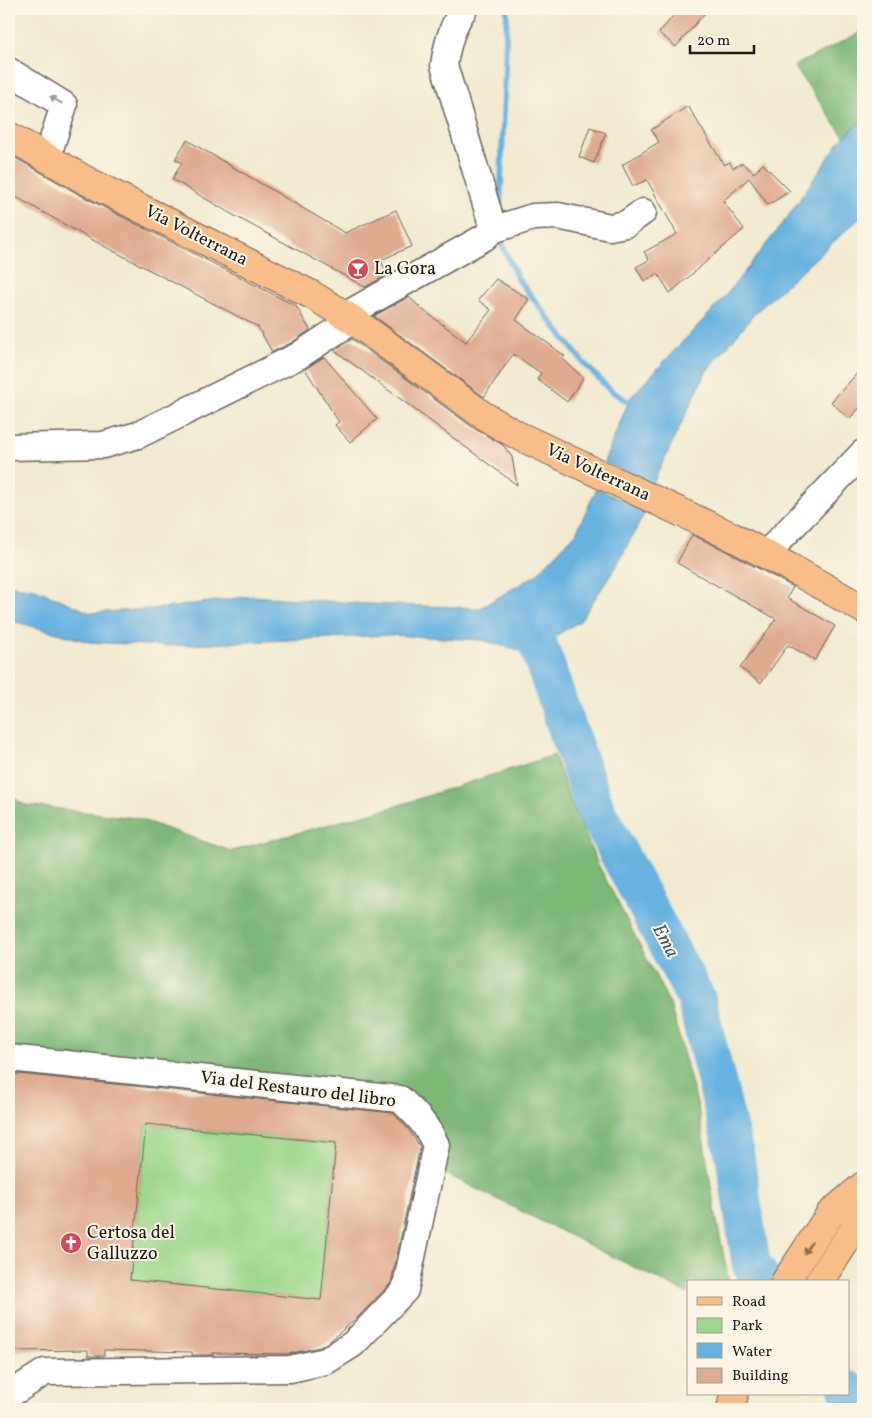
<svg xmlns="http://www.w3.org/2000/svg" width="872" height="1418" viewBox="0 0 872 1418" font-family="Vollkorn,serif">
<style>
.green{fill:#9cd78b;stroke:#5c7a54}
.forest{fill:#7db877;stroke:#4c6a4a}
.water{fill:#68b2e0;stroke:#42677e}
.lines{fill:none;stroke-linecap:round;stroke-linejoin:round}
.stream{stroke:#68b2e0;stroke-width:6}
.river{stroke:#68b2e0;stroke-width:39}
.building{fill:#dfab8e;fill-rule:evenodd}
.minor-casing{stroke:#67645b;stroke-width:29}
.major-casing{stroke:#67645b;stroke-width:30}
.minor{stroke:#fff;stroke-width:26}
.major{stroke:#f8bd88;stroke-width:28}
.oneway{fill:#999}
.oneway2{fill:#8a6c52}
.labels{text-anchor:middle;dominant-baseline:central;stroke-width:4;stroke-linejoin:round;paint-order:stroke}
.street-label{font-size:18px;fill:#1c1c1c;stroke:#fcf5e5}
.poi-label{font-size:18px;fill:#1c1c1c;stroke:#fcf5e5;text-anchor:start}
.water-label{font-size:19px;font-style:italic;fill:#3a586a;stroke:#fcf5e5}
</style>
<rect width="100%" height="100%" fill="#fcf5e5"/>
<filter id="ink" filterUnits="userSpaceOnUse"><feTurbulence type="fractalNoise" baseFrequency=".02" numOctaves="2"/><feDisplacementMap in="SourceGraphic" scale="10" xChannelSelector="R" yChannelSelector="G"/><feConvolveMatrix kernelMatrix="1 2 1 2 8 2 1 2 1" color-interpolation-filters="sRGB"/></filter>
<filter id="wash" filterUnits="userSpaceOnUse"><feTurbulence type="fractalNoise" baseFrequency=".0096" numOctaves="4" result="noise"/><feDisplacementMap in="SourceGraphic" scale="20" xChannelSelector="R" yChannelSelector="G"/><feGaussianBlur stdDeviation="1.12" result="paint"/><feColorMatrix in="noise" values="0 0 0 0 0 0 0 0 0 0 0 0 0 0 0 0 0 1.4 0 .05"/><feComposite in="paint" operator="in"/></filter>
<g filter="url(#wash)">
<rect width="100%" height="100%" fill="#f1ead0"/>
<path class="green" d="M146,1124L336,1143L321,1300L130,1280Z"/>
<path class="forest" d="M863,31V120L845,138L794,66Z
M554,755L571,802L598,864L670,1004L698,1107L717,1222L729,1282H688V1294L442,1172L408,1097L9,1049V795L25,805L136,818L231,851L393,807Z"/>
<path class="water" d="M863,119V214L862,216L756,312L706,372L652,485L604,462L630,398L723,299L787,218L840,141Z
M597,488L645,512L616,567L580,621L527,653L482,640L390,635L166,646L90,642L20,623L9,621V585L35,589L91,613L166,608L253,596L368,604L480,608L536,575L576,533Z"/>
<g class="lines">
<path class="stream" d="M500,215L507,9
M499,235V238L518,279L582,361L610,390L635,406"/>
<path class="river" d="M527,613L596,811L696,998L735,1157L751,1263L763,1282
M848,1390L863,1398"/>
</g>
<g id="blocks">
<path class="building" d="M679,9H708L676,47L659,33Z
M688,106L724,165L730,162L733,168L742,163L754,173L763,164L790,191L768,205L749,178L723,201L744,229L670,293L658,274L644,281L636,267L649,260L644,252L677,234L647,180L633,186L622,165L659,142L651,130Z
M590,127L606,133L594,163L579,157Z
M187,140L345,233L396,210L412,246L381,260L387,275L365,287L235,216L172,179L182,163L175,159Z
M9,154L80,195L296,306L310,330L291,343L272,352L258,327L85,236L9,193Z
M496,279L529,299L516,320L565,356L562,358L583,378L567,402L537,379L541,373L513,354L484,397L374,316L409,297L423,310L466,342L491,310L478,300Z
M352,339L475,429L503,445L512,457L517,485L334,350Z
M324,357L377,419L350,442L335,425L339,422L305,369Z
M863,367V404L849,419L831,402Z
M692,535L722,549L793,587L787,598L835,626L815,660L788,645L761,683L740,668L776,619L677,563Z
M9,1073L393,1113L409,1130L420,1147L391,1283L359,1316L331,1340L320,1347L288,1354L213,1353V1355H192V1352L104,1350V1356H88V1350L9,1351ZM146,1124L336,1143L321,1300L130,1280Z"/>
</g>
</g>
<g filter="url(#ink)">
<use href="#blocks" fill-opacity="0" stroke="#67645b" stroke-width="1"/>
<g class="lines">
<g class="minor-casing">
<path id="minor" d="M9,71L64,105L47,158
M492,230L533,217L558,216L610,227L626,224L643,212
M346,315L485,237L492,230L491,221L444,65C447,45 452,25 464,9
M9,447L103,445L138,435L298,356L353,320
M765,555L863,453
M9,1058L400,1099C417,1115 426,1124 436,1145L405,1290L353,1344L326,1361L290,1369L45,1372L9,1395"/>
</g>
<g class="major-casing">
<path id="major" d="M9,136L87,181L312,295L353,320L484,416L517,435L729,535L789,567L863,609
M785,1282L830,1214L863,1186
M819,1282L854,1229L863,1205
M731,1409L734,1394"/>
</g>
<use href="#minor" class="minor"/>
<use href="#major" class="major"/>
</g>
<defs><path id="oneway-solid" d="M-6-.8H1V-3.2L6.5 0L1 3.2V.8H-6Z" transform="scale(1.25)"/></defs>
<use class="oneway" href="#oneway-solid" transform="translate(56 100) rotate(-149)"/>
<use class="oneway2" href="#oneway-solid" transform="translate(808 1248) rotate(124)"/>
</g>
<defs>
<g id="bar-disc" transform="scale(1.125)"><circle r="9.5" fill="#d1495b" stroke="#fcf5e5"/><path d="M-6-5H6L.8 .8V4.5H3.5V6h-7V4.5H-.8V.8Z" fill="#fff"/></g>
<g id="church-disc" transform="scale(1.125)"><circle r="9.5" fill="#d1495b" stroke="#fcf5e5"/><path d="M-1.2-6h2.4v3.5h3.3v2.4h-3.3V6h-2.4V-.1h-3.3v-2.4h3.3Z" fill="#fff"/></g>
</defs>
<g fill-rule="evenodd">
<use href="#bar-disc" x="358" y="269"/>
<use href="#church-disc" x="71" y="1243"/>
</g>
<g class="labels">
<g class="street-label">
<text transform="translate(196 236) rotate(27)">Via Volterrana</text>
<text transform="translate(598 473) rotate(25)">Via Volterrana</text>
<text transform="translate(298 1090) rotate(7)">Via del Restauro del libro</text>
</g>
<g class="poi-label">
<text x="374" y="269">La Gora</text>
<text x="87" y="1233">Certosa del<tspan x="87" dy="21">Galluzzo</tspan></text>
</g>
<g class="water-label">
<text transform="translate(665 941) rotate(62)">Ema</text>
</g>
</g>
<rect width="872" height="1418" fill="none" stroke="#fcf5e5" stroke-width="30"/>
<rect x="687" y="1280" width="162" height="115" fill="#fcf5e5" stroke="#a29e95"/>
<rect x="697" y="1297" width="25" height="8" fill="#f8bd88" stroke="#a29e95"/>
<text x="732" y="1306" font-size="15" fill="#1c1c1c">Road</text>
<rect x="697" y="1318" width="25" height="15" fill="#9cd78b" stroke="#a29e95"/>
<text x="732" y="1330" font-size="15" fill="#1c1c1c">Park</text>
<rect x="697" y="1343" width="25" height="15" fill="#68b2e0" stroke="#a29e95"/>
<text x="732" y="1356" font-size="15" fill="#1c1c1c">Water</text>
<rect x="697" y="1368" width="25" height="15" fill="#dfab8e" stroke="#a29e95"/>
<text x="732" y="1380" font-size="15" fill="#1c1c1c">Building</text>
<path d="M690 45v8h64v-8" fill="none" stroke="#1c1c1c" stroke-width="2.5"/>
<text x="697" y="45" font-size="15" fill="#1c1c1c" stroke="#fcf5e5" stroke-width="4" paint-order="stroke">20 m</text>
</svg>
